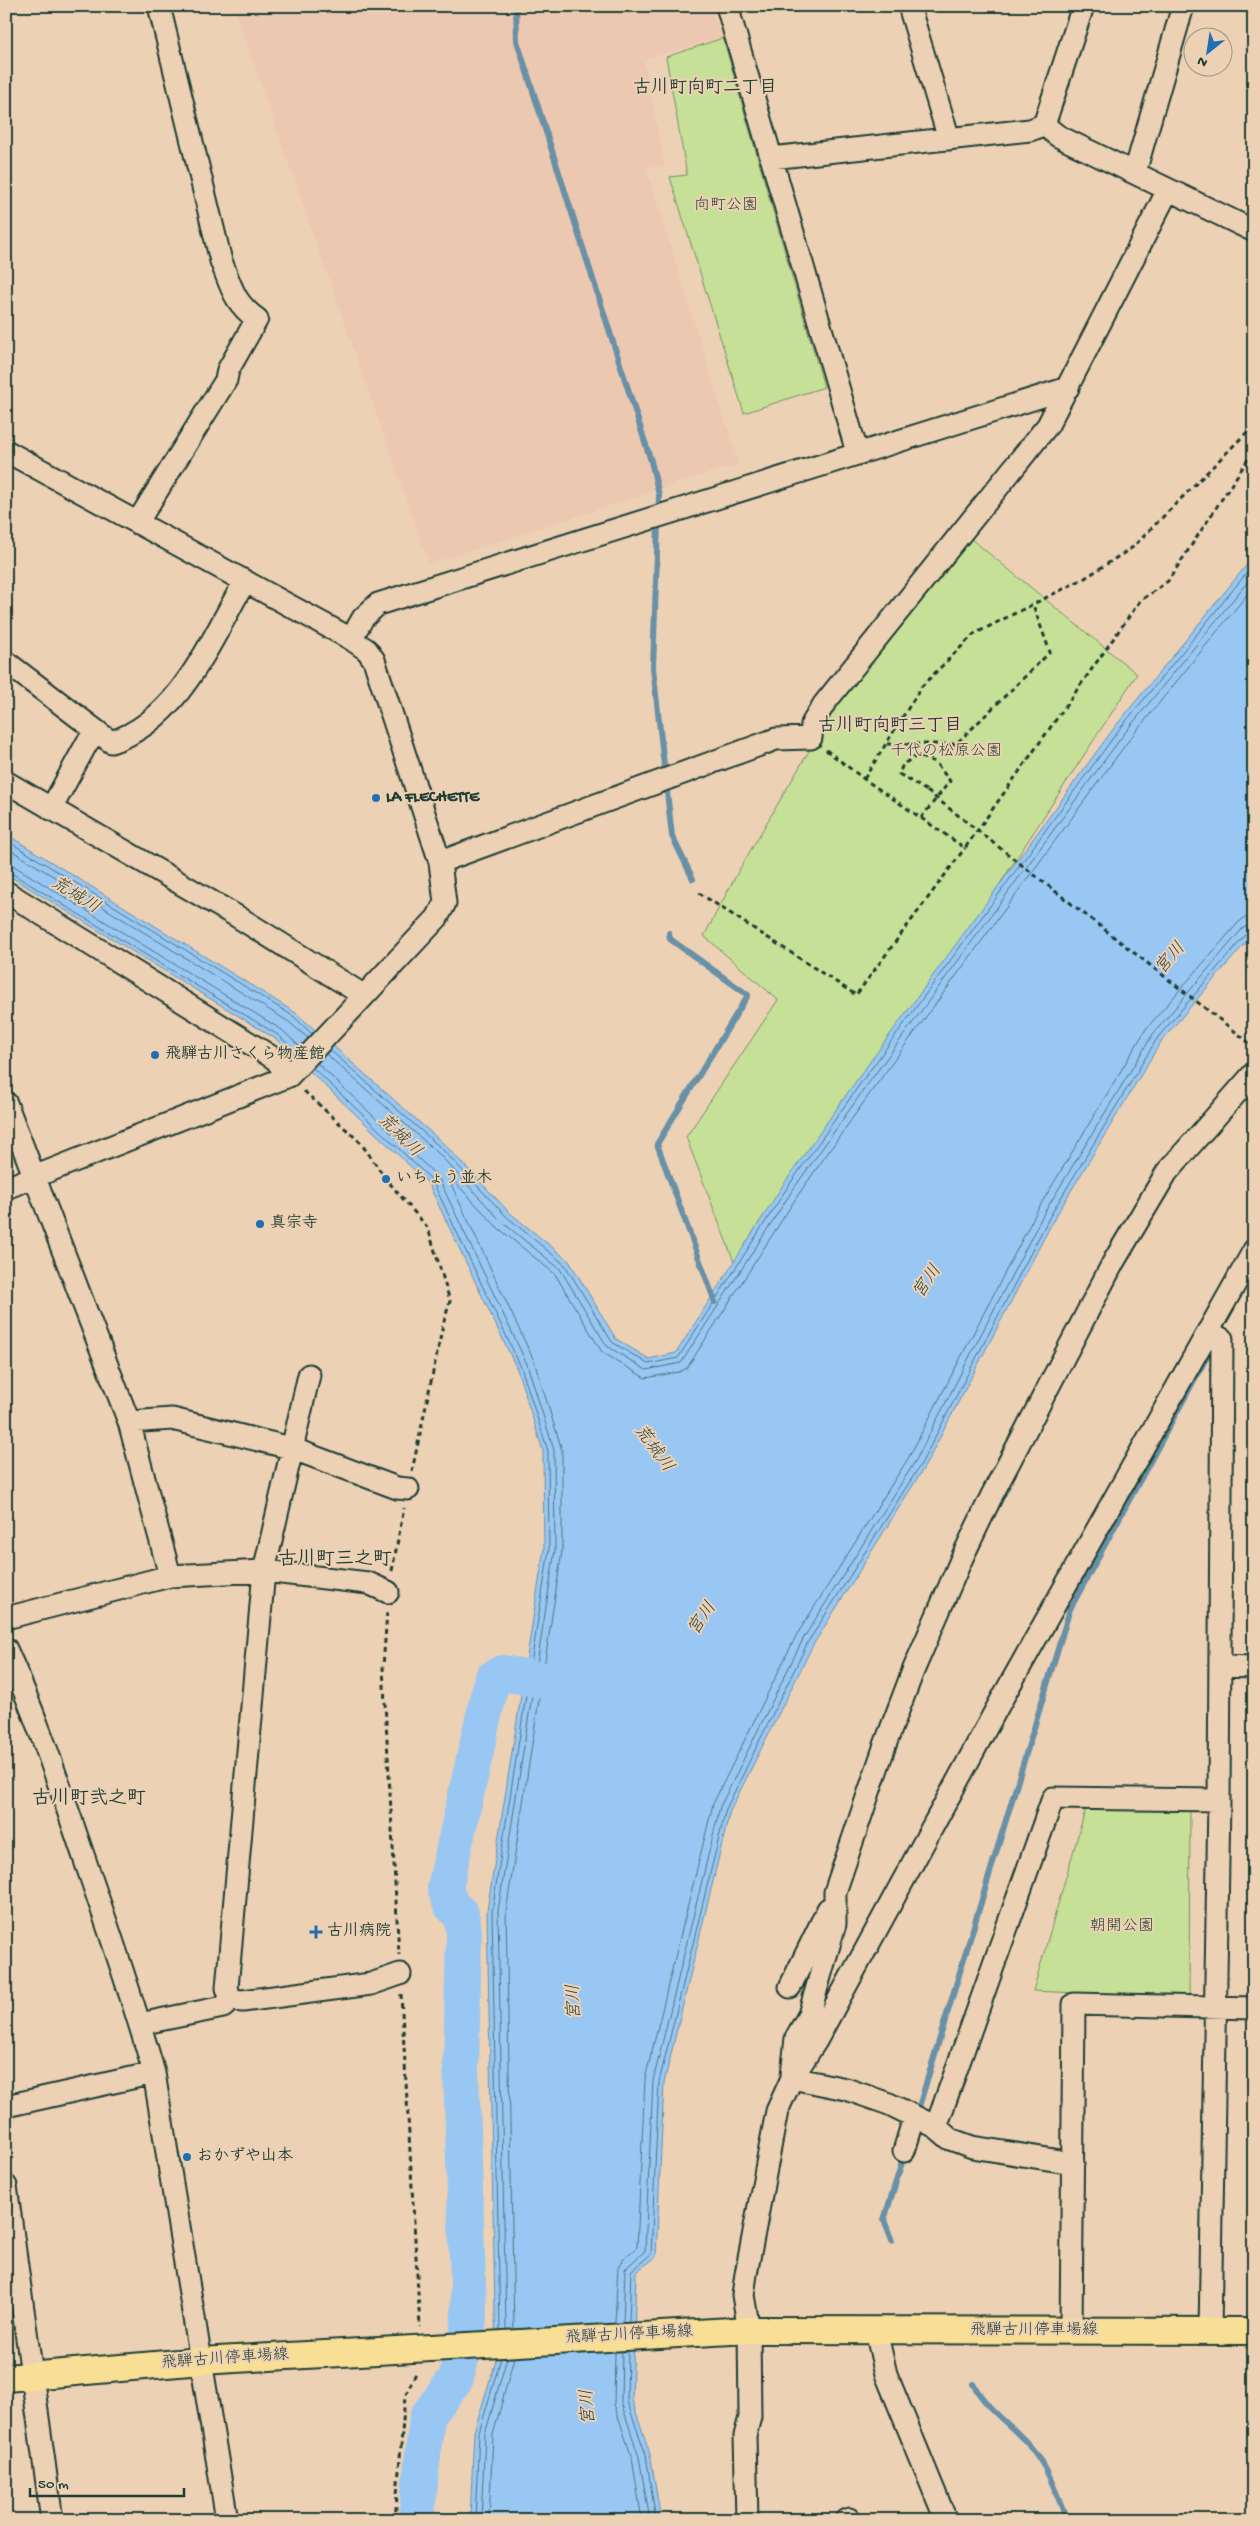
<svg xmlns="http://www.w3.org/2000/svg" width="1260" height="2526" viewBox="0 0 1260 2526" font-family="'Gochi Hand','Klee One',sans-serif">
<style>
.built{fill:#edc8b1}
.green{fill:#c7e097;stroke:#738e66}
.water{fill:#98c7f3;stroke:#6890a7}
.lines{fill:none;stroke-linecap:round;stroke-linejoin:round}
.shore{stroke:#4f7480;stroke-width:1}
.stream{stroke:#6890a7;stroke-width:6}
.river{stroke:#98c7f3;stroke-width:36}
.minor-casing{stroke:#1f3d34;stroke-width:25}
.major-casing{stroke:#1f3d34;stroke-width:30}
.path{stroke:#1f3d34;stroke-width:3;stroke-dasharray:5 4;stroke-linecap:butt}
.minor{stroke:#edd1b4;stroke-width:21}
.major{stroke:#f9df96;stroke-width:26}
.path-bridge{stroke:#1f3d34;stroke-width:3;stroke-dasharray:5 4;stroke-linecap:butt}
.poi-dot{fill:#1f6fb2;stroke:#edd1b4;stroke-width:2}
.labels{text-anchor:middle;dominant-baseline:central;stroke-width:4;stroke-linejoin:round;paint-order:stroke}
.park-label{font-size:16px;fill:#274539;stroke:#edd1b4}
.poi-label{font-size:16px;font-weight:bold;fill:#1f3d34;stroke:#edd1b4;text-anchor:start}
.street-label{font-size:16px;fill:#1f3d34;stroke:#edd1b4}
.neighbourhood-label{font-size:18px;font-weight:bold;fill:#1f3d34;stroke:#edd1b4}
.water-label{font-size:18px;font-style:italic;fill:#2b4b47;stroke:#edd1b4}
.quarter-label{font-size:19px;font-weight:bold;fill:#1f3d34;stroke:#edd1b4}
</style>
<rect width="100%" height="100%" fill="#edd1b4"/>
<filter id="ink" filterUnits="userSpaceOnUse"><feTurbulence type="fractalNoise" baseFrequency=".02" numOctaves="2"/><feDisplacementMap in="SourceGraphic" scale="10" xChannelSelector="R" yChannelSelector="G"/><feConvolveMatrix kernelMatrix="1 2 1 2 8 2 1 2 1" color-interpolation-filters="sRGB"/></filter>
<g filter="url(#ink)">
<path class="built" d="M233,6H710L723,38L644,59L665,167H646L739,464L429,564Z"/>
<path class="green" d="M723,38L824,387L744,413L670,177L687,175L666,57Z
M970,538L1137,674L741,1280L686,1137L778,1000L704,936L739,870L849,683Z
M1087,1804L1190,1806L1189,1998L1033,1991Z"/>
<path class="water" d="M1254,556V933L1162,1040L1054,1219L925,1466L813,1645L730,1811L664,2083L656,2257L636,2272L632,2400L650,2454L661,2520H470L474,2432L496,2360L487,1911L544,1549L543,1451L517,1369L428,1183L276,1039L6,874V834L296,1013L445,1145L510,1213L569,1261L616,1339L649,1359L676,1353L783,1185L856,1081L1114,728Z"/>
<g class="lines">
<path class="shore" d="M6,840L293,1016L312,1034
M6,847L289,1022L308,1038
M6,864L14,866L282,1030L300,1047
M6,870L278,1035L296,1051
M330,1050L442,1149L507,1217L565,1265L612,1342L648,1364L678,1358L787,1188L860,1084L1118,731L1254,564
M326,1054L438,1153L502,1222L560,1269L607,1346L646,1370L681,1363L792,1191L865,1088L1123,735L1254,574
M317,1063L438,1177L527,1364L554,1450L555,1550L498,1911L506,2329
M313,1068L432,1180L521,1367L548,1451L549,1550L492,1911L500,2330
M629,2322L631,2271L651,2254L659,2082L726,1809L808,1642L921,1464L1050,1216L1158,1037L1248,932L1254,930
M615,2323L618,2267L623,2259L637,2247L645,2079L713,1804L796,1636L909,1457L1038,1209L1146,1029L1238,923L1244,918L1254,917
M623,2323L625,2269L645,2251L653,2081L720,1807L803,1639L916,1460L1044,1213L1153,1034L1243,928L1254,924
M514,2329L506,1912L562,1551V1450L534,1361L450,1182L454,1181L497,1227L555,1274L602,1352L645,1378L679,1372L687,1368L798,1195L871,1092L1129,740L1254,586
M628,2351L627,2401L646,2455L656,2520
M615,2352L614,2404L632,2458L642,2520
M622,2352L621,2402L639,2457L650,2520
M475,2520L479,2433L501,2358
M481,2520L485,2434L507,2358
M489,2520L493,2435L514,2358"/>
<path class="stream" d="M516,6L517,41L651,461L659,495L653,668L672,836L693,879
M669,933L670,939L748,995L657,1144L715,1302
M918,2110L1070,1609L1210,1351
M892,2241L884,2220L904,2156
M973,2384C988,2411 1008,2422 1028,2444C1048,2466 1056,2493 1067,2520"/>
<path class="river" d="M416,2520L427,2417L456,2378L468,2331L469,2315L461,2069L464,1931L461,1914L451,1905L445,1888L492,1679L502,1673L573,1685"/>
<g class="minor-casing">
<path id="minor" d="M727,6L857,452
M909,6L949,139
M1044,125L1058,136L1254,231
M1044,125L1083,6
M771,158L1030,130L1044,125
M1135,172L1183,6
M6,451L351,639L367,650L374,660L440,862
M137,523L226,380L228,370L257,319C234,303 231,286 221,261L159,6
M351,639L363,618L378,604L1068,388
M6,662L111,742C180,720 211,639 245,581
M6,782L238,917L363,995
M51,809L87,743L97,731
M6,892L275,1059L289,1076
M6,1103L129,1422L170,1576
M6,1188L289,1076L437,918L445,903L440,862L776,739L811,738L812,724L824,704L1048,425L1168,190
M1208,1331L1222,1339L1219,1800L1210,2332
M129,1422L172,1419L291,1448L397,1488L408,1489
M6,1618L170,1576L264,1571L368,1583L388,1592
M6,1649C39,1721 63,1797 89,1872C112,1939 135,2005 154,2073L227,2520
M1220,1666L1254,1667
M790,1987L828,1909
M231,2000L227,1988L264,1571L309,1375
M231,2000L243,2001L371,1984L400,1974
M140,2024L223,2007L231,2000
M792,2075L796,2038L809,2015L835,1924V1892L885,1745L913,1671L961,1560L992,1495L1114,1261L1167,1172L1254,1073
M792,2078L846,2089L889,2104L936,2127L950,2139L972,2147L1073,2163
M6,2106L154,2073
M936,2127L1053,1798L1219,1800
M904,2151L914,2118
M6,2186L52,2520
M876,2331L886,2374L946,2520
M1071,2331L1074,2004L1254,2008
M747,2520L745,2436L750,2417L749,2330L743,2295L746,2274L777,2111L792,2078L816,2041L1003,1697L1254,1250
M846,2520L849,2519"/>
</g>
<g class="major-casing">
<path id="major" d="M6,2378L201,2361L749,2330L1254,2331"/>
</g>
<path class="path" d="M887,744H956L1050,652L1033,605
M826,750L864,779L965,848L1140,601L1168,581L1254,450
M864,779L922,686L974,634L1085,578L1133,547L1254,425
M921,818L950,781L935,762L917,756L903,764L899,774L927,791
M699,893L856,995L965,848
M1251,1044L1254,1046
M304,1091L360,1142L386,1179L428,1228L450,1301L443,1325L412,1471
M392,1571L404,1508
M387,1612L383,1667L399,1955
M401,1994L420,2327
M395,2520L405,2396L416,2373"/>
<use href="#minor" class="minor"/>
<use href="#major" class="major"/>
<path class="path-bridge" d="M927,791L1251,1044"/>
</g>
</g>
<g class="poi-dot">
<circle cx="376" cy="798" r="5"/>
<circle cx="155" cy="1055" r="5"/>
<circle cx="386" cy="1179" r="5"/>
<circle cx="260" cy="1224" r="5"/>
<path d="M313.5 1924.5h5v5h5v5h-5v5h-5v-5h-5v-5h5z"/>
<circle cx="187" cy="2157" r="5"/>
</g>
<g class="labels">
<g class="park-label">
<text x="726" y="206">向町公園</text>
<text x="946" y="752">千代の松原公園</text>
<text x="1122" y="1927">朝開公園</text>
</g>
<g class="poi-label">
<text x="386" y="798">LA FLECHETTE</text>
<text x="165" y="1055">飛騨古川さくら物産館</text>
<text x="396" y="1179">いちょう並木</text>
<text x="270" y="1224">真宗寺</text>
<text x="327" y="1932">古川病院</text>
<text x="197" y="2157">おかずや山本</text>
</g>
<g class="street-label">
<text x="1034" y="2331">飛騨古川停車場線</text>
<text transform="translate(629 2336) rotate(-3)">飛騨古川停車場線</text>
<text transform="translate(225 2360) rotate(-4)">飛騨古川停車場線</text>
</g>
<g class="neighbourhood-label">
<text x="705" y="88">古川町向町二丁目</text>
<text x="890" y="726">古川町向町三丁目</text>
</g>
<g class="water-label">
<text transform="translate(75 896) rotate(32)">荒城川</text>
<text transform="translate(1171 959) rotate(-50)">宮川</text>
<text transform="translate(399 1136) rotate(45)">荒城川</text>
<text transform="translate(928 1282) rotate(-56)">宮川</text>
<text transform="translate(653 1449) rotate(54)">荒城川</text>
<text transform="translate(703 1619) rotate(-56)">宮川</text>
<text transform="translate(575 2002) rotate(-92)">宮川</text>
<text transform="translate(589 2407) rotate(-94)">宮川</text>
</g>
<g class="quarter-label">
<text x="335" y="1560">古川町三之町</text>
<text x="89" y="1799">古川町弐之町</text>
</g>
</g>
<rect width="1260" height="2526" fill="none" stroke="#edd1b4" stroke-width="25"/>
<rect x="12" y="12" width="1235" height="2501" fill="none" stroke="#1f3d34" stroke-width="2" filter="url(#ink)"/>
<g transform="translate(1208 52) rotate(210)"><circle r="24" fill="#edd1b4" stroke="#9b9681"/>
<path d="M0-4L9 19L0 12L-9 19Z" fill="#1f6fb2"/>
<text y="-8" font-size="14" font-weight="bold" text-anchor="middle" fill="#1f3d34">N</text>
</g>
<path d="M30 2488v8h154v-8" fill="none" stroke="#1f3d34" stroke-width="2.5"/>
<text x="38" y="2488" font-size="15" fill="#1f3d34" stroke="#edd1b4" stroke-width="4" paint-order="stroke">50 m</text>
</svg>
